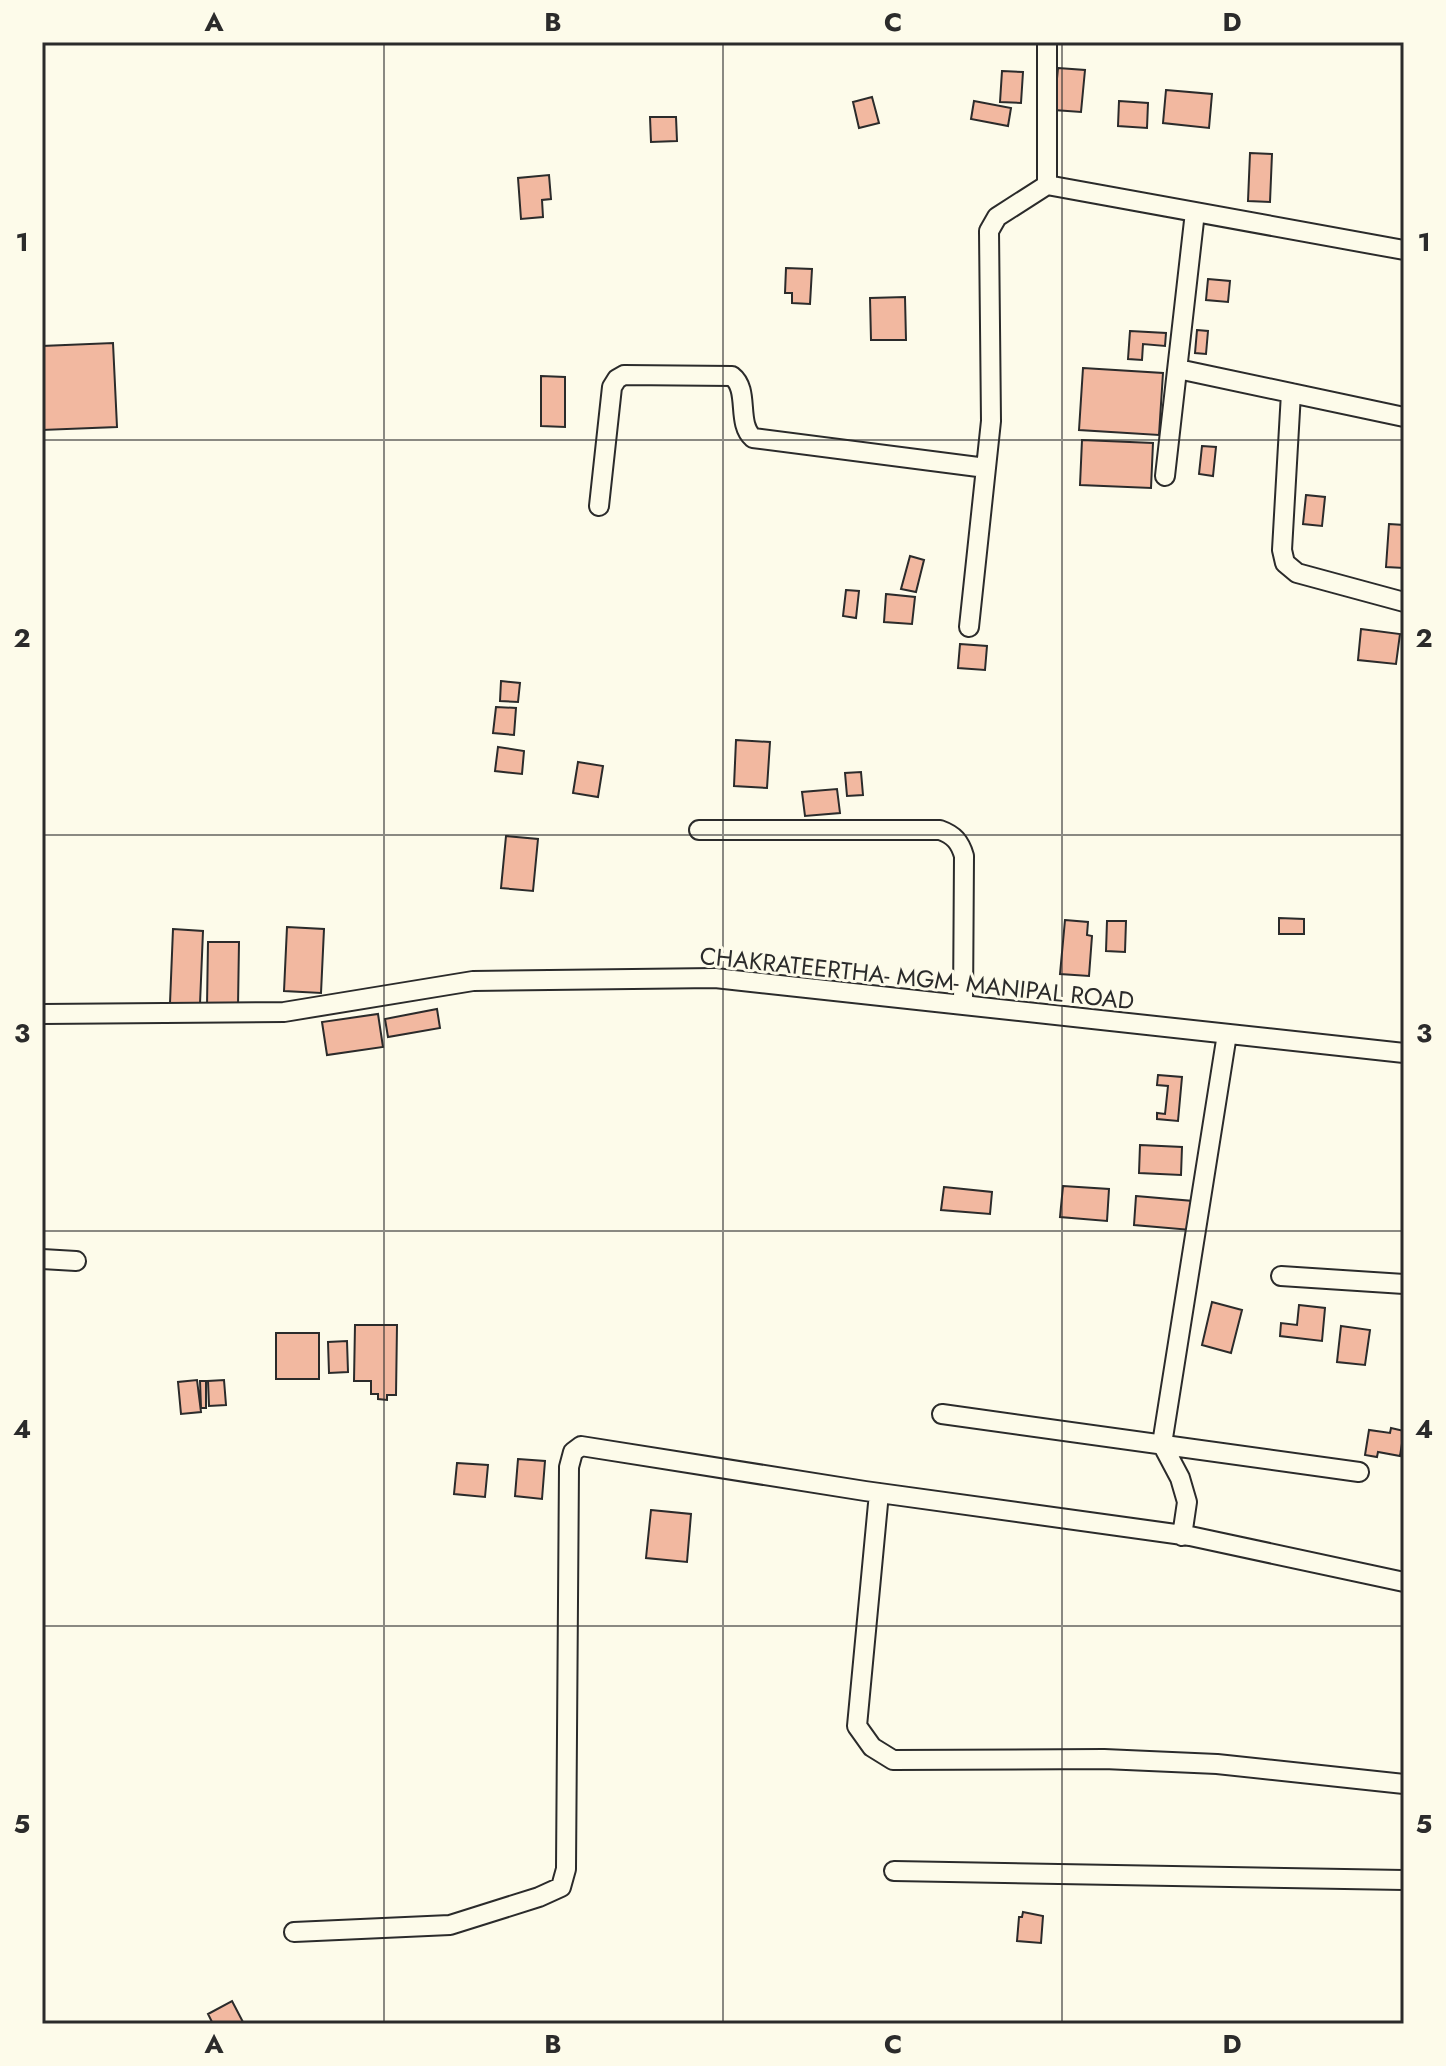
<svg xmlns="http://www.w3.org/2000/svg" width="1446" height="2066" viewBox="0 0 1446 2066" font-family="Jost,sans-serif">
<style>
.building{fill:#f2b8a0;stroke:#2b2b2b;stroke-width:2}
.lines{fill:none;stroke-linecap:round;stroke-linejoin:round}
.minor-casing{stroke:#2b2b2b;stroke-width:22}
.minor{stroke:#fdfbea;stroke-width:18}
.grid{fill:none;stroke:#2b2b2b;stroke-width:2;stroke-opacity:0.55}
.labels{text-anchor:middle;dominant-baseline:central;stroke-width:6;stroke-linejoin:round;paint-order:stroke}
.street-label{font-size:24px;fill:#2b2b2b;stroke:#fdfbea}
.neatline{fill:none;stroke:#2b2b2b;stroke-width:3}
.grid-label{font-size:26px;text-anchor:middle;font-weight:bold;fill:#2b2b2b}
</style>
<rect width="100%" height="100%" fill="#fdfbea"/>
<path class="building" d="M1058,68L1085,70L1081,112L1054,110Z
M1002,71L1023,72L1021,103L1000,102Z
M1166,90L1212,94L1209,128L1163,123Z
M872,97L879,123L859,128L853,102Z
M974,101L1011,108L1008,126L971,119Z
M1119,101L1148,103L1147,128L1118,126Z
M650,117H676L677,141L651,142Z
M1250,153L1272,154L1270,202L1248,201Z
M549,175L551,199L542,200L543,217L521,219L518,178Z
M786,268L812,269L810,304L792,303V293H785Z
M1208,279L1230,281L1228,302L1206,300Z
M905,297L906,340H871L870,298Z
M1197,330L1208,331L1206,354L1195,353Z
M1130,331L1166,333L1165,346L1143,344L1142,360L1128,359Z
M113,343L117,427L42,430V346Z
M1083,368L1163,373L1159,435L1079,430Z
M541,376L565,377V427L541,426Z
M1082,440L1153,443L1151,488L1080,485Z
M1202,446L1216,447L1213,476L1199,474Z
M1306,495L1325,497L1322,526L1303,524Z
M1389,524L1404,525V568L1386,567Z
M910,556L924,560L916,592L901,589Z
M846,590L859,591L856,618L843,616Z
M886,594L915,597L912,624L884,622Z
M1361,629L1400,634L1396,664L1358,660Z
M960,644L987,646L985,670L958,668Z
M501,681L520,683L518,702L500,701Z
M496,707L516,708L514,735L493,733Z
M736,740L770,742L767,788L734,786Z
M498,747L524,751L522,774L495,771Z
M578,762L603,766L598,797L573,793Z
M861,772L863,795L847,796L845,773Z
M837,789L840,813L805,816L802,792Z
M506,836L538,839L533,891L501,888Z
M1279,918L1304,919V934H1279Z
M1065,920L1088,922L1087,935L1092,936L1089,976L1060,974Z
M1107,921H1126L1125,952L1106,951Z
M287,927L324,929L321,993L284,991Z
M173,929L203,931L200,1004L170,1003Z
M208,942H239L238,1006H207Z
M437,1009L440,1028L388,1037L385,1019Z
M378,1014L383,1047L327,1055L322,1022Z
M1158,1075L1182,1077L1178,1121L1157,1119V1113L1165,1114L1168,1086L1157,1085Z
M1140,1145L1182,1147L1181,1175L1139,1173Z
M1063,1186L1109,1189L1107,1221L1060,1217Z
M944,1187L992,1192L990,1214L941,1210Z
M1136,1196L1193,1201L1191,1230L1134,1225Z
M1212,1302L1242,1310L1231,1353L1202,1345Z
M1299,1305L1325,1308L1322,1341L1280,1336L1281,1323L1297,1325Z
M355,1325H397L396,1395H387V1400L378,1399V1394H371V1381H354Z
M1341,1326L1370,1330L1365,1365L1337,1362Z
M276,1333H319V1379H276Z
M347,1341L348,1372L329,1373L328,1342Z
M197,1380L201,1412L181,1414L178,1382Z
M224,1380L226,1405L209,1406L208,1381Z
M200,1381H206V1408H201Z
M1391,1428L1404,1431L1400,1456L1378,1452L1377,1457L1365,1455L1369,1430L1390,1433Z
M518,1459L545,1461L542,1499L515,1496Z
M457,1463L488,1465L485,1497L454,1494Z
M651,1510L691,1514L687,1562L646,1558Z
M1023,1912L1043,1916L1041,1943L1017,1941L1019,1917H1022Z
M232,2001L244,2024H213L208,2014Z"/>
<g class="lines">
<g class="minor-casing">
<path id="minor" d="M1047,42V185L1404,250
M1178,369L1404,417
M1291,393L1282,550L1285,563L1297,573L1404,602
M1165,476L1195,212
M599,506L612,387L617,379L624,375L732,376C750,390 736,423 753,438L986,468
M969,627L991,421L989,231L997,217L1047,185
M699,830H940C954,835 960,842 964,856L963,1005
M42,1014L284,1012L473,981L715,978L1404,1053
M42,1259L76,1261
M1281,1276L1404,1284
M942,1414L1359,1472
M879,1493L857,1726L872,1747L893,1760L1104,1759L1217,1764L1404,1784
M1182,1536L1187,1502L1180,1478L1162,1444L1227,1034
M894,1871L1404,1880
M294,1932L450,1925L539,1897L561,1887L566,1869L569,1467L573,1452L581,1446L865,1491L1190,1536L1404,1582"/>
</g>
<use href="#minor" class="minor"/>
</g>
<path class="grid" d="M384,42V2024M723,42V2024M1062,42V2024M42,440H1404M42,835H1404M42,1231H1404M42,1626H1404"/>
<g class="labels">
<g class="street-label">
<text transform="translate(917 978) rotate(6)">CHAKRATEERTHA- MGM- MANIPAL ROAD</text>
</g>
</g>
<rect width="1446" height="2066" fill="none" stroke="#fdfbea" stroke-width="88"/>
<rect x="44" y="44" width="1358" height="1978" class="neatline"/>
<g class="grid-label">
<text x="214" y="31">A</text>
<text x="553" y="31">B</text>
<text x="893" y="31">C</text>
<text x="1232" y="31">D</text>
<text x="22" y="251">1</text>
<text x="1424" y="251">1</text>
<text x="22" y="647">2</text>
<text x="1424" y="647">2</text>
<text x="22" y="1042">3</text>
<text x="1424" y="1042">3</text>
<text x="22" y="1438">4</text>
<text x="1424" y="1438">4</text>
<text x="22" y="1833">5</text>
<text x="1424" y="1833">5</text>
<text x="214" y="2053">A</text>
<text x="553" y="2053">B</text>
<text x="893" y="2053">C</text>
<text x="1232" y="2053">D</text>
</g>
</svg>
